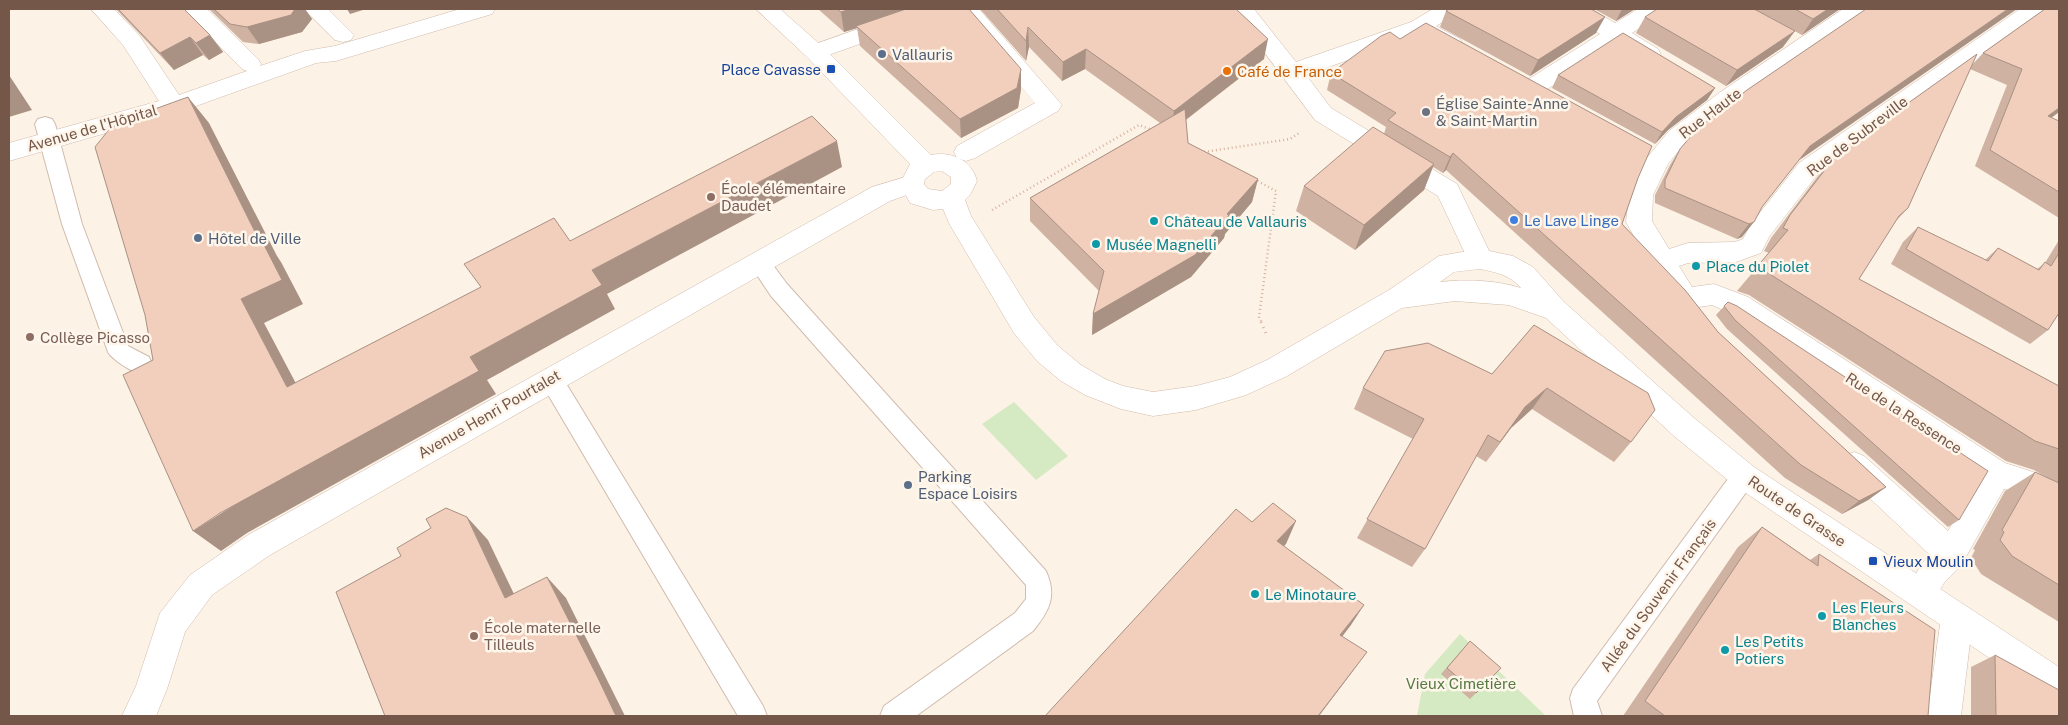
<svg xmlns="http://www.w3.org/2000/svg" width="2068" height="725" viewBox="0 0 2068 725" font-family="'Public Sans',sans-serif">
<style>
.green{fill:#d5eac3}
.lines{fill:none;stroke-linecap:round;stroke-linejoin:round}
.lane-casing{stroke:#d0bbae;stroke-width:2}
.street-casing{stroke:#d0bbae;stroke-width:1}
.secondary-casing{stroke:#d3bbab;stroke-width:1}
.path-far1{stroke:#d6b29f;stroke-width:2.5;stroke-dasharray:1 3;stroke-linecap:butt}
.path{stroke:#d6b29f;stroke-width:3;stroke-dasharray:1 4.5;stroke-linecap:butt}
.lane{fill:#fff;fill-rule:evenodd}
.street{fill:#fff;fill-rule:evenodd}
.secondary{fill:#fff;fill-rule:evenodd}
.wall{fill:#cfb2a2}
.shaded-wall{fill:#a99184}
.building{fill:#f1cfbc;stroke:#a99184}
.service-dot{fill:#5c6f8a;stroke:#fff6eb;stroke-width:2}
.transit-dot{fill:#1a4fb4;stroke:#fff6eb;stroke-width:2}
.food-dot{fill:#e8710a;stroke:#fff6eb;stroke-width:2}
.worship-dot{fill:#6b7280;stroke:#fff6eb;stroke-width:2}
.education-dot{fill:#8d6e63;stroke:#fff6eb;stroke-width:2}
.shop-dot{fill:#3f7fe0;stroke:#fff6eb;stroke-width:2}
.culture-dot{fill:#0f9aa8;stroke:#fff6eb;stroke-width:2}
.labels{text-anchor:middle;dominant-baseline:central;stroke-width:5;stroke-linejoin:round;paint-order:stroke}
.service-label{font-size:15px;fill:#4e5e75;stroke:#fff6eb;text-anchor:start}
.transit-label{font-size:15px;fill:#164399;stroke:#fff6eb;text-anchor:end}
.food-label{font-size:15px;fill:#c56008;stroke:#fff6eb;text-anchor:start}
.worship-label{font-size:15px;fill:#5b616d;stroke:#fff6eb;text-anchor:start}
.street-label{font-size:15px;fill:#75574a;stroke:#fff6eb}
.education-label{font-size:15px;fill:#785e54;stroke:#fff6eb;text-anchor:start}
.shop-label{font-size:15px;fill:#366cbe;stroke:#fff6eb;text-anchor:start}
.culture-label{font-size:15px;fill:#0d838f;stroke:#fff6eb;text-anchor:start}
.park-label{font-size:15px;fill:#557a42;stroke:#fff6eb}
</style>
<rect width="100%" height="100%" fill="#fcf2e5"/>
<path class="green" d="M1014,402L1068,456L1036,480L982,424Z
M1460,634L1546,716H1417L1425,674Z"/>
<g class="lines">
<g class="lane-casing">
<path id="lane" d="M45,117L52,119L55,124L82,224L128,346L149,357L152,364L149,371C146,371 144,373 141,373C132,373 112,359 108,352L62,224L35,124L38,119Z
M760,255L767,257L787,284L1046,571C1057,596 1050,610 1033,631L916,716H880L884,706L1015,613L1026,599V585L771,296L749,263L753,257Z
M551,369L559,372L763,706L767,716H738L543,386L540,379L543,372Z
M1744,465L1752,468L1756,476L1752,484L1597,701L1602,716H1574L1570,698L1573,689L1736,468Z"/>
</g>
<g class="street-casing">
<path id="street" d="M91,9H114L139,35L179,95L247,71L242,69L183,9H207L258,59L261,64L260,66L305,51L335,46L460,9H495L492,14L336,61L316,63L182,111L9,161V143L159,101L123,45Z
M304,9H328L354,35L351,40L343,42L335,40Z
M915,9H947L944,14L823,57L815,60L807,57L804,52L807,47Z
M956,9H979L1062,105L1058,111L975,158L966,161L957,158L954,152L957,146L1035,103Z
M1232,9H1254L1296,62L1411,22L1433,9H1459L1456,14L1436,26L1460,39L1463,44L1460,49C1445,54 1431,42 1418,35L1306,75L1331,108L1457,184L1493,259L1489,266L1480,269L1471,266L1438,196L1315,120Z
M1564,9H1591L1615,23L1638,9H1664L1661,14L1632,33L1658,49L1661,54L1658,59C1642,64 1629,52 1616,44L1540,94L1532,96L1524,94L1520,88L1524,82L1600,34L1567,14Z
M1843,9H1869L1866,14L1735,105L1685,143L1668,164L1653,195L1652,221L1669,249L1688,243L1735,242L1743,239L1751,224L1799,163L2020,9H2045L2042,14L1817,175L1769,237L1761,253L1736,262L1688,263L1679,266L1692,287L1714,284L1748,297L2005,463L2033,472L2059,486V514L2016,492L2004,489L1962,564L1944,583L1932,603L1921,608L1910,603L1905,593L1922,563L1930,555L1844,474L1839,465L1844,456L1854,452L1864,456L1948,531L1979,478L1730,313L1712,305L1699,307L1697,310L1688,314L1679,310L1652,268L1626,222L1629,195L1646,159L1669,131L1719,93Z
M912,175L921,178L924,184L921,190L890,201L270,555L212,595L185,632L167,689L156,716H122L136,686L160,613L190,575L248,535L872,187Z
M1957,603L1968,607L1973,618L1961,716H1927L1941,618L1946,607Z"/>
</g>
<g class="secondary-casing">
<path id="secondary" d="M756,9H780L823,47L931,155C951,151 972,160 977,181L970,195L965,200L971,216L1034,317L1057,345L1081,365L1105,379L1123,386L1153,392L1196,386L1230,377L1267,360L1389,290L1439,256L1480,249L1513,256L1533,267L1564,302L1694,418L1754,467L2059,667V702L2047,697L1734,485L1674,436L1546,318L1509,305L1455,301L1402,308L1287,376L1246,395L1196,410L1153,416L1121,409L1085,395L1061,381L1037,361L1014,333L950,225L943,209L933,210L910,203L900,184L910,164L807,57ZM942,171L951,177V184L942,191L928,189L924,184L925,179L934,172ZM1480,269C1496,272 1510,275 1521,288C1496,280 1465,279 1440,282L1454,272Z"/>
</g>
<path class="path-far1" d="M1204,152L1290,139L1299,133
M1254,179L1276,191L1259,317L1262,323
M992,210L1139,125L1152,130"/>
<path class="path" d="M1261,322L1267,336"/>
<use href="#lane" class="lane"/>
<use href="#street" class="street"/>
<use href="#secondary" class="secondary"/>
</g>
<path class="wall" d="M116,9H184L210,35L223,52L209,60L203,55L174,70Z
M209,9H305L312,19L302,32L259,44L243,42Z
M818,9H969L1021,89L1018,108L961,138L860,46L857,28L844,32Z
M980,9H1236L1264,59L1186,120L1188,143L1258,179L1252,202L1225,234L1224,238L1191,277L1092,335L1093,314L1099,291L1030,221V198L1160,123L1085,69L1062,81L1029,47L1026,61Z
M1594,9H1635L1616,21Z
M1754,9H1840L1802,35Z
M2045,9L2059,112L2051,118L2059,121V218L1975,166L2007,85L1970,69L1908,208L1895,222L1859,279L2059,386V622L1981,574L1971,558L1975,550L1973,549L2005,491L2035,472L2048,478L2034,470L2006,461L1749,295L1737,291L1769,253L1764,251L1771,238L1818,176L1838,153L1972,65L1983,53Z
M1446,11L1596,33L1530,76L1440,27Z
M1645,17L1783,47L1726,86L1636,33Z
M1400,39L1638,178L1622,224L1718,332L1886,487L1868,500L1842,514L1785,478L1446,170L1443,173L1433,167L1424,190L1355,250L1296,211L1304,186L1384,134L1386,127L1327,90L1331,73Z
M1558,75L1715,88L1707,100L1668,130L1655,144L1552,88Z
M1680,149L1798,161L1762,207L1742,237L1737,239L1655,203V195L1670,165Z
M1918,227L1985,260L1998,248L2037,269L2045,263L2059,240V313L2048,330L2030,344L1891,264L1903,242Z
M1728,302L1959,520L1948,527L1727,329L1716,315Z
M1534,325L1631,442L1614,462L1532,409L1511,428L1486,462L1476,456L1425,549L1412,567L1357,538L1413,439L1354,409L1363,388L1492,374Z
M1762,527L1810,560L1819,554L1928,716H1623L1738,547Z
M1470,641L1501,668L1470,699L1441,674Z
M1995,655L2059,716H1971V667Z"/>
<path class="shaded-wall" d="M295,9H305L312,19L302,32L259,44L247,27Z
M347,9H366L350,14Z
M850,9H910L856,26L857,28L844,32L841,12Z
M1622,9H1635L1616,21Z
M1828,9H1840L1802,35L1813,19Z
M2008,9H2017L1798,161L1810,146Z
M1605,17L1596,33L1530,76L1538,60Z
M1028,27L1029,47L1026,61V41Z
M1795,31L1783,47L1726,86L1737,70Z
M210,35L223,52L209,60L196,43Z
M190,37L203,55L174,70L160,53Z
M1268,39L1264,59L1171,131L1174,111Z
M1086,49L1085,69L1062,81L1063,62Z
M1021,69V89L1018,108L961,138L960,119Z
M9,75L32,110L9,117Z
M1715,88L1707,100L1668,130L1655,144L1662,132L1676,117Z
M188,97L209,123L277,256L281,262L303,304L264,323L310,410L287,387L241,299L258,238Z
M2059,108V112L2032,132L2048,116Z
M837,141L842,167L607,294L615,309L487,380L496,394L247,533L221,551L193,531L470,357L592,270Z
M1453,153L1446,170L1443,173L1450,157Z
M1434,164L1424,190L1355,250L1364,225Z
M1258,179L1252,202L1225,234L1224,238L1191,277L1092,335L1093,314L1227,214Z
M1754,222L1742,237L1737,239L1749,224Z
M1547,388L1532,409L1511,428L1486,462L1525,407Z
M1886,487L1868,500L1842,514L1859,501Z
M467,517L488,540L526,619L505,598Z
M1296,521L1286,544L1268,563L1277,541Z
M547,577L566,598L625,716H616Z
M1364,605L1351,625L1328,655L1340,635Z
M1367,652L1353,671L1319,716H1318Z"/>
<path class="building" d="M118,9H184L210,35L196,43L190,37L160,53Z
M214,9H295L291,15L247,27L230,24Z
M837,9H850L841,12Z
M906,9H969L1021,69L1017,88L960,119L856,26Z
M997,9H1236L1268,39L1174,111L1086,49L1063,62L1028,27L1026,41Z
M1449,9H1591L1605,17L1538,60L1446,11Z
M1657,9H1754L1795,31L1737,70L1645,17Z
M1795,9H1828L1813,19Z
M1866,9H2008L1810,146L1762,207L1754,222L1749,224L1665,188V180L1680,149L1697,129L1747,90Z
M2045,9H2059V108L2048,116L2059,121V192L1990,150L2022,69L1983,53Z
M1426,23L1652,146L1638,178L1622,224L1685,290L1718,332L1886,487L1859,501L1801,465L1453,153L1450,157L1388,120L1396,113L1331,73L1381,36L1390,32L1400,39Z
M1623,33L1715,88L1676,117L1662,132L1558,75Z
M1977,54L1908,208L1899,216L1859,279L2059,386V449L2035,441L1768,273L1756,268L1788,230L1783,228L1790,215L1838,153Z
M188,97L258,238L260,237L282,280L241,299L287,387L481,287L464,264L554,218L570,241L812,116L837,141L592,270L602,285L470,357L479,371L220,513L193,531L123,375L153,360L145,315L95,147L111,127L155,115L152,110Z
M1185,109L1188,143L1258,179L1227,214L1229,215L1195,255L1093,314L1104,271L1030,198Z
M1373,127L1434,164L1364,225L1304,186Z
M1918,227L1988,261L1998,248L2039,270L2045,262L2051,266L2059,253V313L2048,330L1906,249Z
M1728,302L1737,306L1988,471L1959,520L1735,320L1724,306Z
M1534,325L1648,393L1655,410L1631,442L1547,388L1525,407L1500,442L1488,435L1425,549L1367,519L1424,419L1363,388L1385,351L1428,343L1492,374Z
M2035,472L2059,483V585L2012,556L2000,540L2004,532L2002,530Z
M1273,503L1296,521L1277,541L1364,605L1340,635L1367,652L1318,716H1045L1236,509L1252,522Z
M446,508L467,517L505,598L547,577L598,678L616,716H385L336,592L401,556L397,548L431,528L426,519Z
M1762,527L1818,566L1819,554L1935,630L1928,716H1665L1645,701Z
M1470,641L1501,668L1476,693L1447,668Z
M1995,655L2059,690V716H1996Z"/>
<g class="service-dot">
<circle cx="882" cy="54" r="5"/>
<circle cx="198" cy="238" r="5"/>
<circle cx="908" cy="485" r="5"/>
</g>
<g class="transit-dot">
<rect x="826" y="64" width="10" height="10" rx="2.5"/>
<rect x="1868" y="556" width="10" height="10" rx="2.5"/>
</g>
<circle class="food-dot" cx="1227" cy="71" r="5"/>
<circle class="worship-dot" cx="1426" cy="112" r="5"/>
<g class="education-dot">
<circle cx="711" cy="197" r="5"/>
<circle cx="30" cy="337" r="5"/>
<circle cx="474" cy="636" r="5"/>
</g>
<circle class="shop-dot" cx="1514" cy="220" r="5"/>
<g class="culture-dot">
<circle cx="1154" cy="221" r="5"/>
<circle cx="1096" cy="244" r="5"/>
<circle cx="1696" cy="266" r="5"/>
<circle cx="1255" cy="594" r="5"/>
<circle cx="1822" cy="616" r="5"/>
<circle cx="1725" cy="650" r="5"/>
</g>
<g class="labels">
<g class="service-label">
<text x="892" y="54">Vallauris</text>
<text x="208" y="238">Hôtel de Ville</text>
<text x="918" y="476">Parking<tspan x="918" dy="17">Espace Loisirs</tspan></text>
</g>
<g class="transit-label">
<text x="821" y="69">Place Cavasse</text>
<text x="1883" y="561" text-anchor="start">Vieux Moulin</text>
</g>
<g class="food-label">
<text x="1237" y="71">Café de France</text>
</g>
<g class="worship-label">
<text x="1436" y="103">Église Sainte-Anne<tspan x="1436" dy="17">&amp; Saint-Martin</tspan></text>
</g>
<g class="street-label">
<text transform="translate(1710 113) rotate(-37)">Rue Haute</text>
<text transform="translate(92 128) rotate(-16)">Avenue de l'Hôpital</text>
<text transform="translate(1857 136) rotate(-37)">Rue de Subreville</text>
<text transform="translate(1904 413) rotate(33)">Rue de la Ressence</text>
<text transform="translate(489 414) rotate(-30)">Avenue Henri Pourtalet</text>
<text transform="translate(1797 511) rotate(34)">Route de Grasse</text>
<text transform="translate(1658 595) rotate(-54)">Allée du Souvenir Français</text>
</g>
<g class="education-label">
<text x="721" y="188">École élémentaire<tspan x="721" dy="17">Daudet</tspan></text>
<text x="40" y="337">Collège Picasso</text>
<text x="484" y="627">École maternelle<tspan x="484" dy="17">Tilleuls</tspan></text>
</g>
<g class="shop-label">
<text x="1524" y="220">Le Lave Linge</text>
</g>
<g class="culture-label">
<text x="1164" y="221">Château de Vallauris</text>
<text x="1106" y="244">Musée Magnelli</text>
<text x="1706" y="266">Place du Piolet</text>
<text x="1265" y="594">Le Minotaure</text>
<text x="1832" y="607">Les Fleurs<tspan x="1832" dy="17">Blanches</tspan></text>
<text x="1735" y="641">Les Petits<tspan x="1735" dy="17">Potiers</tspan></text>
</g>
<g class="park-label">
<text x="1461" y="683">Vieux Cimetière</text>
</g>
</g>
<rect width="2068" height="725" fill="none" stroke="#75574a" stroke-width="20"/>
</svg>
